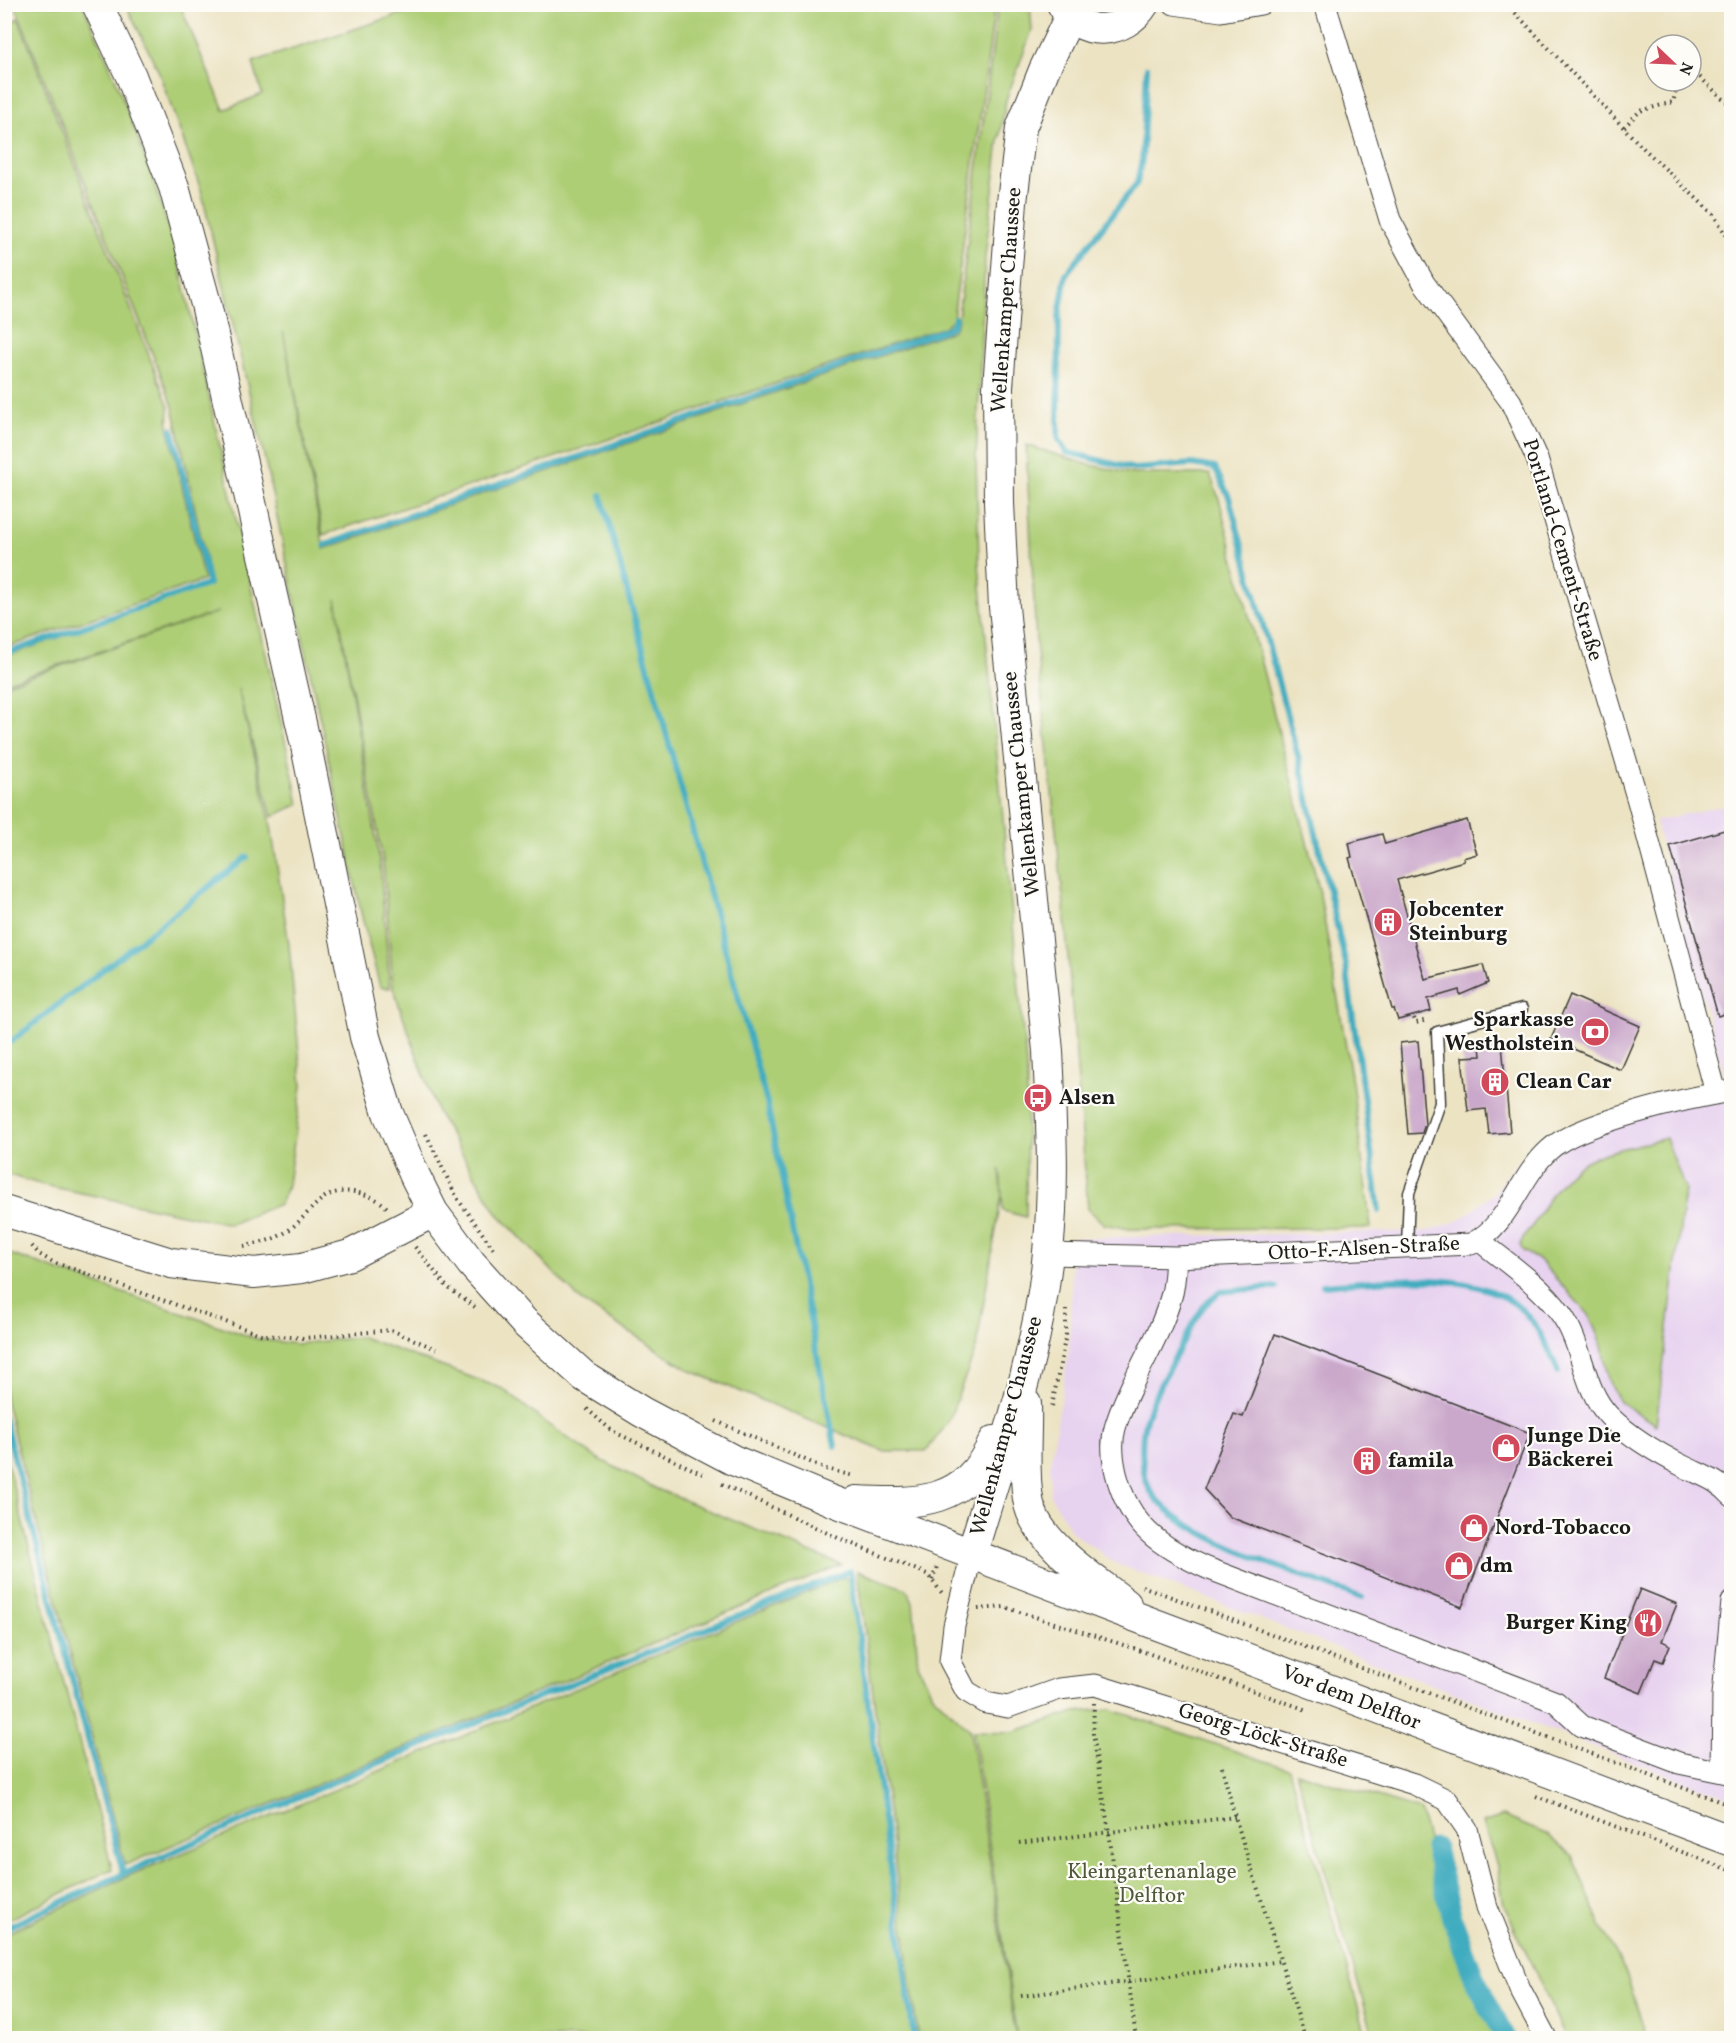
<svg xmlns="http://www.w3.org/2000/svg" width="1736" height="2043" viewBox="0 0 1736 2043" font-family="Vollkorn,serif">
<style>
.built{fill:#e7d2ef}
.green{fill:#aece76;stroke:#657549;stroke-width:1.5}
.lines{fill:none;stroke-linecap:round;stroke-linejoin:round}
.stream{stroke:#40acbf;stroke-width:6}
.canal{stroke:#40acbf;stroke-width:21}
.building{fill:#caa8cb}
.lane-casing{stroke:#3b3a35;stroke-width:13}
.street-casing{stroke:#3b3a35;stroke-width:23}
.secondary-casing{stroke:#3b3a35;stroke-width:32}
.path{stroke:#3b3a35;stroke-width:4;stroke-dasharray:1.5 4.5;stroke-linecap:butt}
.lane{stroke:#fff;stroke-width:10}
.street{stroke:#fff;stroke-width:21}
.secondary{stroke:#fff;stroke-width:30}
.labels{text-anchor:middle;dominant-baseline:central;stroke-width:4.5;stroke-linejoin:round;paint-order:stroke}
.street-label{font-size:21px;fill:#1c1c1c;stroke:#fdfcf7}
.poi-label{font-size:21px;font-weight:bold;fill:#1c1c1c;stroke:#fdfcf7;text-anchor:start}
.park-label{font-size:21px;fill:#4f5a3c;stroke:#fdfcf7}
</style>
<rect width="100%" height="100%" fill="#fdfcf7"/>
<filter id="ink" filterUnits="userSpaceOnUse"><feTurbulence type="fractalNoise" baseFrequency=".0167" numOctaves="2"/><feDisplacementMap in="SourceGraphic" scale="12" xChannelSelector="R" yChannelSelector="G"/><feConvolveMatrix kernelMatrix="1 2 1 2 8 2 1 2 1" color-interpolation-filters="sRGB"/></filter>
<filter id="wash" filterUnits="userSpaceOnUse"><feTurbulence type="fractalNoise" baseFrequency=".008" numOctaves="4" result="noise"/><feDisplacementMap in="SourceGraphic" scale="24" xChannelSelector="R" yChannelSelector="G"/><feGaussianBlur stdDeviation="1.35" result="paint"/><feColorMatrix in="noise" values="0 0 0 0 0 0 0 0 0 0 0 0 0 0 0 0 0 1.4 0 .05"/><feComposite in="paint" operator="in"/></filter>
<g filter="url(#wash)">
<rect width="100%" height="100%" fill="#ece3c3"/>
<path class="built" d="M1731,804V1799L1115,1563L1072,1532L1051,1496L1050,1466L1069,1350L1073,1238L1428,1231L1455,1222L1468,1214L1494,1193L1517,1163L1537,1147L1569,1130L1727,1086L1655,821Z"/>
<path class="green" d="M15,5H83C121,86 151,171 178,257L299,804L272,817L238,689L270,820L289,945L302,1086L288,1184L280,1204L230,1224L43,1185L5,1174V685L218,612L5,683L4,657L211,584L173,406Z
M126,5H180L224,110L262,94L253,62L428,5H995L953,319L944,327L323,535L283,331L324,549L952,331L957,325L998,5H1030L1032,30L1006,100L999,140L985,257L976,459L979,564L1027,1074L1026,1217L1003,1211L1000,1169L1002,1194L976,1348L948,1423L926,1451H883L689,1370L581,1301L497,1213L437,1112L393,988L383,861L336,599L380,862L390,988L380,987L362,917L263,451L201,190L158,70Z
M18,18L169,407L168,426L204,580L5,648L4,28Z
M1026,445L1086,464L1133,474H1210L1219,499L1319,889L1352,1082L1371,1228L1129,1229L1104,1224L1088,1209L1064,906L1036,643Z
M1666,1138L1685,1189L1656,1425L1620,1402L1608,1380L1602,1346L1589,1315L1540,1261L1523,1251L1520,1245C1522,1237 1532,1227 1537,1219C1574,1150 1596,1156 1666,1138Z
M4,1252L257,1339L296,1344L362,1337L503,1389L546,1423L597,1458L657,1489L841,1565L125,1865L5,1399Z
M5,1454L112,1869L5,1921H4Z
M857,1571L907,1589L913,1602L918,1664L932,1694L970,1730L1016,2038H918Z
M844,1577L849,1580L851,1587L912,2038H5V1934L128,1876Z
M1110,1709L1289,1769L1367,2038H1017L973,1731L1013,1732L1075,1712Z
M1296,1772L1420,1810L1463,1968L1497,2038H1374Z
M1503,1816L1548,1835L1572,1856L1603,1930L1626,1973L1647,2038H1566L1504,1905L1497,1866L1483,1823Z"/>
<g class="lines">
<path class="stream" d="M1147,68L1142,159L1137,183L1066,274L1059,316L1058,438L1066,452L1134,469L1192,464L1215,468L1229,497L1299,760L1346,965L1379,1211
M601,495L767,1103L835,1446
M325,545L947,329L953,325L955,318
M4,654L209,584L172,429
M4,1047L247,857
M1323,1285C1381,1281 1479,1266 1524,1312C1540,1329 1550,1350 1558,1372
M1276,1287L1219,1292L1204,1306L1195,1320C1181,1348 1149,1399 1144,1427C1141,1445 1141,1474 1150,1490C1177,1538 1309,1577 1362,1598
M4,1419L123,1873
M4,1929C281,1798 566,1686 850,1571L914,2038"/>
<path class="canal" d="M1435,1848L1452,1918L1473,1975L1505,2038"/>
</g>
<g id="blocks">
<path class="building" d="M1467,820L1477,854L1463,858L1464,861L1397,880L1425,979L1483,965L1488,983L1460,995L1459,990L1428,999L1431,1011L1398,1020L1394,1009H1392L1349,858L1352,857L1349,843L1382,834L1385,844Z
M1731,828V1012L1718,1016L1670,846Z
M1570,995L1640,1026L1621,1070L1551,1039Z
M1418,1041L1425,1124L1422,1133L1408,1134L1400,1043Z
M1502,1044L1510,1132L1489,1134L1486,1109L1468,1111L1462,1057L1481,1056L1480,1046Z
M1275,1334L1530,1433L1462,1607L1230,1517L1204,1489L1234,1414L1243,1417Z
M1640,1589L1677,1604L1662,1641L1670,1645L1663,1662L1655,1659L1641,1693L1604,1678Z"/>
</g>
</g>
<g filter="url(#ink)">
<use href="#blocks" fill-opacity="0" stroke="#3b3a35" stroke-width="1.5"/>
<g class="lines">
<g class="lane-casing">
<path id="lane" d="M1407,1248L1409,1193L1440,1103L1437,1032L1522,1009"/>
</g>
<g class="street-casing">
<path id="street" d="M1174,4L1221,11L1261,4
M1325,4L1390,220L1424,283L1511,402L1537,459L1638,801L1716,1093
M1479,1240C1510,1266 1548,1289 1568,1325C1584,1355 1585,1391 1609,1416C1630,1437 1659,1454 1685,1467C1703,1476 1718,1480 1732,1496
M1048,1254L1176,1257L1471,1244C1510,1225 1518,1178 1549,1150C1577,1123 1691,1097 1732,1091
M1176,1257C1175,1270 1175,1285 1171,1297C1158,1343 1128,1383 1115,1428C1111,1442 1113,1460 1116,1473C1129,1526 1160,1547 1207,1568L1556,1702L1582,1726L1679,1763L1732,1774
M972,1553L954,1626L950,1661L966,1691L986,1703L1008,1707L1059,1689L1095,1685L1414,1784L1447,1800L1467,1829L1487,1907L1520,1989L1546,2038
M1722,1770L1723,1695L1732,1602"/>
</g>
<g class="secondary-casing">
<path id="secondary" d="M97,4L131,76L174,187L206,304L305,741L365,1037L388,1113L415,1176L433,1212L471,1263L524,1322L585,1377L642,1412L733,1460L830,1500L1147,1621L1732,1841
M1062,4C1080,39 1125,35 1144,4
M4,1211L171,1263L254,1273L302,1268L350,1255L433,1212
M1026,1403C1027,1434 1023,1469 1028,1499C1034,1542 1094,1578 1126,1604
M856,1501C920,1504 965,1505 994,1441
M972,1553C1001,1455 1039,1355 1048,1252C1055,1185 1051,1118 1048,1051L1004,607L999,503L998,387L1012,202L1021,128L1044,70L1070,16"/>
</g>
<path class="path" d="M1507,4L1639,144L1713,214L1732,244
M1691,69L1732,107
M1624,127L1640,111L1673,102L1679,81
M1414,1018L1416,1023L1427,1020
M426,1134L457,1198L495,1251
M32,1246L39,1254L53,1262L263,1335L305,1338L391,1330L436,1349
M244,1246C255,1244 269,1241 279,1236C300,1225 309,1208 325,1197C343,1185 376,1194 388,1209
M415,1247L447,1287L475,1307
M1052,1406L1066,1334V1310
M587,1409L612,1431L705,1475
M716,1421L826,1469L854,1476
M722,1484L838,1538L927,1574L942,1593
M932,1580L938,1564
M1142,1586L1732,1806
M978,1609L1004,1607L1133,1648L1307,1710
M1094,1703L1093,1734L1109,1832L1136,2038
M1222,1767L1235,1817L1305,2038
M1536,1796L1732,1871
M1019,1843L1235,1817
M1021,1996L1281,1961"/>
<use href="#lane" class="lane"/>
<use href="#street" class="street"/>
<use href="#secondary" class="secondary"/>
</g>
</g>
<defs>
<g id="building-disc" transform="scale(1.5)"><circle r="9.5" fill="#d1495b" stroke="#fdfcf7"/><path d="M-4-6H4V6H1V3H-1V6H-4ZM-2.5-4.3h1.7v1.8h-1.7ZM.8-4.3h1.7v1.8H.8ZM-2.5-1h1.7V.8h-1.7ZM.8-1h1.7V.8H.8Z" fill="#fff"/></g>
<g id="bank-disc" transform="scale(1.5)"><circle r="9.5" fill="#d1495b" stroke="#fdfcf7"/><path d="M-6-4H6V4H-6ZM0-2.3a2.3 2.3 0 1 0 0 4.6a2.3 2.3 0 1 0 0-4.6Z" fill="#fff"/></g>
<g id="bus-disc" transform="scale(1.5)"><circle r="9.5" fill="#d1495b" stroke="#fdfcf7"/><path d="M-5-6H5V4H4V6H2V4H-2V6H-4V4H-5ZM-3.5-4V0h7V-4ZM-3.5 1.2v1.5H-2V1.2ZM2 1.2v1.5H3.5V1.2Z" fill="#fff"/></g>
<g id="shop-disc" transform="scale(1.5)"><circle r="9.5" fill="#d1495b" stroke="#fdfcf7"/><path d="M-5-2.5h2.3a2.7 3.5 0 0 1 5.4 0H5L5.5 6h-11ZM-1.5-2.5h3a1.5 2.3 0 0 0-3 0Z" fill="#fff"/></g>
<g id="restaurant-disc" transform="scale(1.5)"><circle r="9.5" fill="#d1495b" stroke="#fdfcf7"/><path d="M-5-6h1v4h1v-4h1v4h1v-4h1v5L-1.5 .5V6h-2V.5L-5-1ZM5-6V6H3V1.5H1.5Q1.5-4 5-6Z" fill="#fff"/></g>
</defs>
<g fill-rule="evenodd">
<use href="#building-disc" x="1388" y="922"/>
<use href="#bank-disc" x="1595" y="1032"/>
<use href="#building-disc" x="1495" y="1082"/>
<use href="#bus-disc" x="1038" y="1098"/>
<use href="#shop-disc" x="1506" y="1448"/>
<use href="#building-disc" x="1367" y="1461"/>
<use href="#shop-disc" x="1474" y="1528"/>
<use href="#shop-disc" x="1459" y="1566"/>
<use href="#restaurant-disc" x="1648" y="1623"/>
</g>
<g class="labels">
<g class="street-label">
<text transform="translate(1007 300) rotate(-86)">Wellenkamper Chaussee</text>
<text transform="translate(1562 550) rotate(73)">Portland-Cement-Straße</text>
<text transform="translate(1022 784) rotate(-96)">Wellenkamper Chaussee</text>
<text transform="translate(1364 1249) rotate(-3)">Otto-F.-Alsen-Straße</text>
<text transform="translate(1007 1426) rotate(-75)">Wellenkamper Chaussee</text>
<text transform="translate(1351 1698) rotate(21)">Vor dem Delftor</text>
<text transform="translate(1263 1736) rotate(17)">Georg-Löck-Straße</text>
</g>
<g class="poi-label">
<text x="1409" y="910">Jobcenter<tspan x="1409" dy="24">Steinburg</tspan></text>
<text x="1574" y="1020" text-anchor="end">Sparkasse<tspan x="1574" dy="24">Westholstein</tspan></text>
<text x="1516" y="1082">Clean Car</text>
<text x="1059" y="1098">Alsen</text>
<text x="1527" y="1436">Junge Die<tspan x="1527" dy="24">Bäckerei</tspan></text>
<text x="1388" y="1461">famila</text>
<text x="1495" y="1528">Nord-Tobacco</text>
<text x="1480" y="1566">dm</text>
<text x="1627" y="1623" text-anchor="end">Burger King</text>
</g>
<g class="park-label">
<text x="1152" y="1872">Kleingartenanlage<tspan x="1152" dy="24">Delftor</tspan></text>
</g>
</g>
<rect width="1736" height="2043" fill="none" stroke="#fdfcf7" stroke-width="24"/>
<g transform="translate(1673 63) rotate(113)"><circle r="28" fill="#fdfcf7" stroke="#a3a29f" stroke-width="1.5"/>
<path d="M0-4.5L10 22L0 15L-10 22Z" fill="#d1495b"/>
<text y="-9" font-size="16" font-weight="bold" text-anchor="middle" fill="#1c1c1c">N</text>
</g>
</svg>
